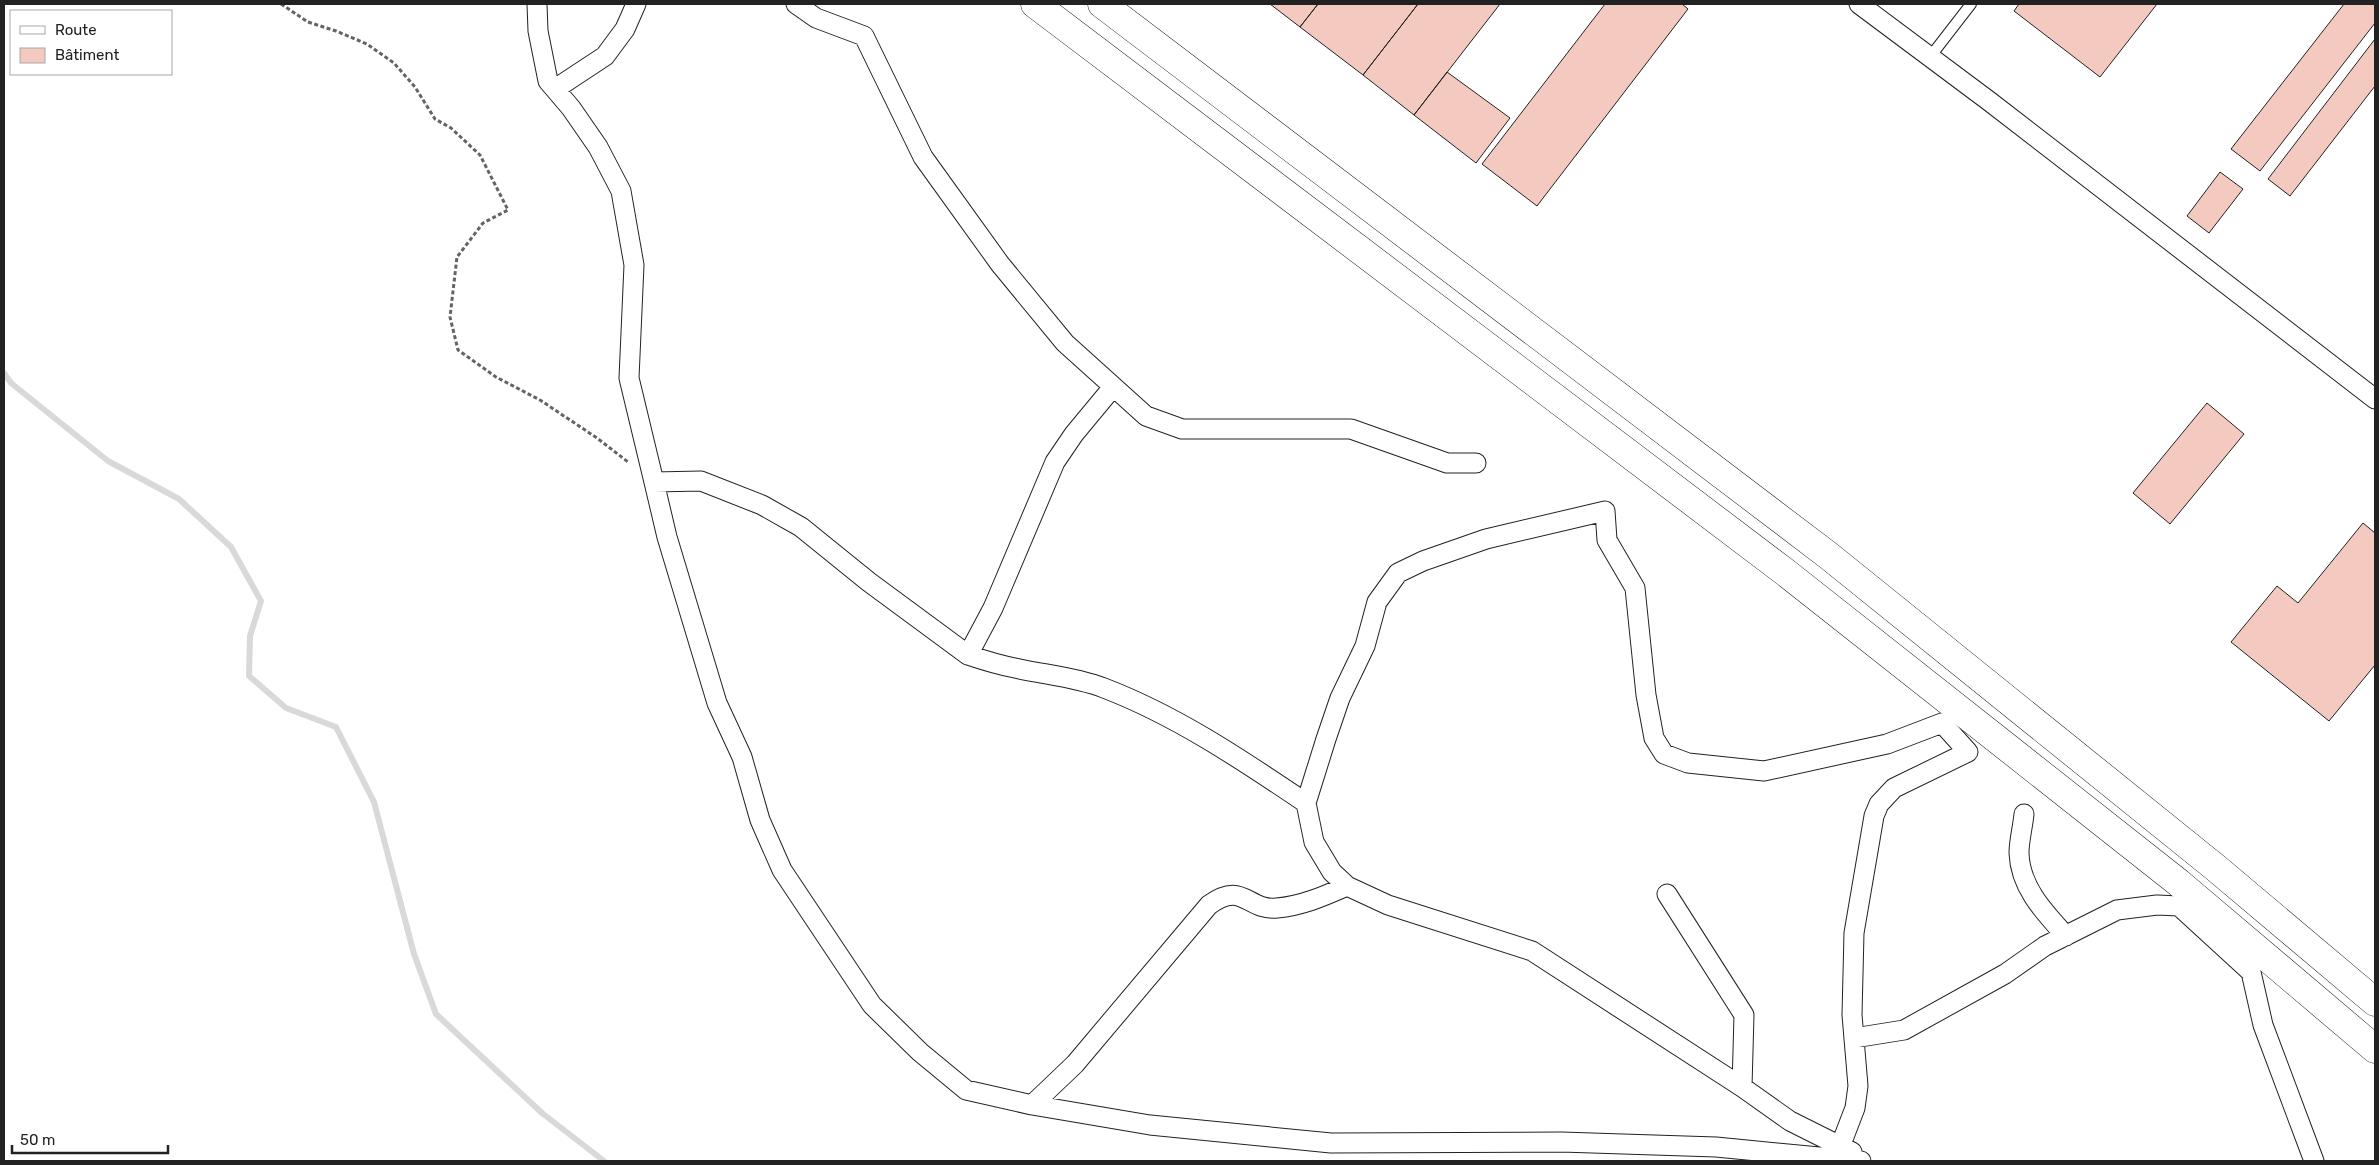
<svg xmlns="http://www.w3.org/2000/svg" width="2379" height="1165" viewBox="0 0 2379 1165" font-family="Rubik,sans-serif">
<style>
.lines{fill:none;stroke-linecap:round;stroke-linejoin:round}
.stream{stroke:#d9d9d9;stroke-width:6}
.building{fill:#f3c9c0;stroke:#222}
.lane-casing{stroke:#222;stroke-width:12}
.street-casing{stroke:#222;stroke-width:21}
.primary-casing{stroke:#222;stroke-width:29}
.path{stroke:#646464;stroke-width:3;stroke-dasharray:4 2.5;stroke-linecap:butt}
.lane{stroke:#fff;stroke-width:10}
.street{stroke:#fff;stroke-width:19}
.primary{stroke:#fff;stroke-width:28}
</style>
<rect width="100%" height="100%" fill="#fff"/>
<g class="lines">
<path class="stream" d="M4,373L11,383L108,461L179,499L231,547L261,601L250,636L249,676L286,708L336,727L374,802L414,954L436,1014L542,1113L604,1161"/>
</g>
<path class="building" d="M1270,4H1318L1300,27Z
M1318,4H1418L1363,75L1300,27Z
M1418,4H1500L1414,115L1363,75Z
M1605,4H1682L1688,9L1537,206L1482,164Z
M2019,4H2157L2100,77L2014,11Z
M2344,4H2375V23L2260,171L2231,149Z
M2375,39V86L2290,196L2268,179Z
M1447,72L1510,118L1476,163L1414,115Z
M2220,172L2243,189L2209,233L2187,216Z
M2207,403L2244,434L2170,524L2133,493Z
M2363,523L2375,533V665L2329,721L2231,642L2277,586L2298,603Z"/>
<g class="lines">
<g class="lane-casing">
<path id="lane" d="M1930,57L1971,4"/>
</g>
<g class="street-casing">
<path id="street" d="M537,4L538,31L548,81L571,108L598,147L621,191L634,265L629,378L654,482L701,481L762,505L801,527L869,582L968,655
M796,4L816,18L864,36L923,157L1000,264L1065,343L1146,416L1182,429H1351L1447,463H1476
M1859,4L1989,101L2375,399
M555,89L605,56L625,29L636,4
M1113,387L1074,434L1055,462L993,608L968,655C983,660 999,665 1015,668C1046,675 1075,677 1104,688C1177,716 1242,760 1306,803
M654,482L667,537L717,703L742,757L760,820L782,870L872,1005L920,1052L966,1090L1032,1105L1150,1125L1331,1143L1561,1142L1716,1147L1861,1161
M2024,814C2023,826 2019,840 2019,853C2020,887 2044,912 2066,936
M1667,894L1744,1015L1742,1087L1790,1121L1852,1152
M1854,1038L1904,1030L2005,974L2045,946L2117,910L2157,905L2179,906L2251,972L2263,1025L2314,1161
M1742,1087L1532,951L1388,905L1347,886L1332,872L1314,842L1306,803L1326,739L1340,698L1365,646L1377,602L1398,573L1423,561L1486,539L1605,511L1607,540L1635,588L1646,695L1654,738L1664,754L1688,763L1764,771L1887,744L1942,723L1968,752L1894,788L1879,804L1874,816L1854,933L1852,1015L1858,1086L1855,1108L1840,1147
M1032,1105L1075,1064L1209,905C1243,880 1247,911 1277,908C1302,906 1324,896 1347,886"/>
</g>
<g class="primary-casing">
<path id="primary" d="M1035,4L1785,572L2179,883L2375,1049
M1102,4L1829,556L2216,868L2375,1002"/>
</g>
<path class="path" d="M281,4L308,22L336,31L367,44L394,63L415,87L435,119L451,128L480,155L508,210L483,223L457,257L450,317L458,350L496,377L540,400L597,438L628,462"/>
<use href="#lane" class="lane"/>
<use href="#street" class="street"/>
<use href="#primary" class="primary"/>
</g>
<rect width="2379" height="1165" fill="none" stroke="#222222" stroke-width="10"/>
<rect x="10" y="10" width="162" height="65" fill="#ffffff" stroke="#a7a7a7"/>
<rect x="20" y="26" width="25" height="8" fill="#ffffff" stroke="#a7a7a7"/>
<text x="55" y="35" font-size="15" fill="#222222">Route</text>
<rect x="20" y="48" width="25" height="15" fill="#f3c9c0" stroke="#a7a7a7"/>
<text x="55" y="60" font-size="15" fill="#222222">Bâtiment</text>
<path d="M12 1145v8h156v-8" fill="none" stroke="#222222" stroke-width="2.5"/>
<text x="20" y="1145" font-size="15" fill="#222222" stroke="#ffffff" stroke-width="4" paint-order="stroke">50 m</text>
</svg>
